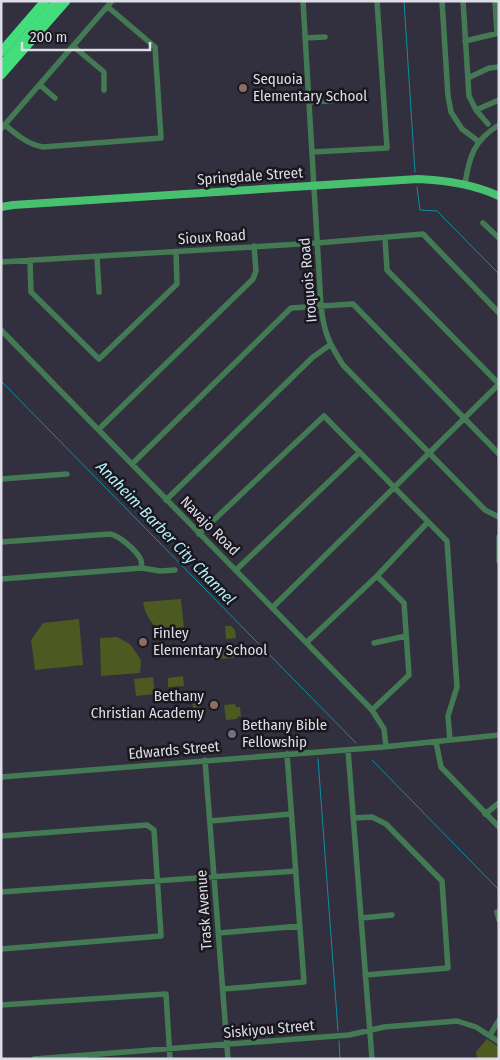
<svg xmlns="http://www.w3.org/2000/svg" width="500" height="1060" viewBox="0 0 500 1060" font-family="'Fira Sans Condensed',sans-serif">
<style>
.green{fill:#4c5a22}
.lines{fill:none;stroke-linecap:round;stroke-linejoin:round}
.stream{stroke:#0d8fa3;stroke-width:1}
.minor{stroke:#447a53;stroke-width:5.5}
.major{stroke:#47c170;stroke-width:8}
.highway{stroke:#43dd7b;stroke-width:9}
.education-dot{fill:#8d6e63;stroke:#1a181f;stroke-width:2}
.worship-dot{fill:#6b7280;stroke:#1a181f;stroke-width:2}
.labels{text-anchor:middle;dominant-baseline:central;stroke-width:5;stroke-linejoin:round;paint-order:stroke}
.poi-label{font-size:15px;fill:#dedce6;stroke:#1a181f;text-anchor:start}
.street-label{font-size:15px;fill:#dedce6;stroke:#1a181f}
.water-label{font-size:16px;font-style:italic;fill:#b3effc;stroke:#1a181f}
</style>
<rect width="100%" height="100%" fill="#322f3e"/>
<path class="green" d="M181,599L185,637C162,637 147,624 143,602Z
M79,619L83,665L35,670L31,640L43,623Z
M225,626H231L235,630L236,638L226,639Z
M117,637L130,644L141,660L140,673L101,676L100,638Z
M234,648V658L216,659V649Z
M183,676L184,686L168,687V678Z
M153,677L155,694L136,696L134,679Z
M191,692H198L201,722H195Z
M235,704L236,707H240L241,716L237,717V719L226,720L224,705Z
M487,1039L499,1047V1059H477L476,1052Z"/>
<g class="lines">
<path class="stream" d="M404,1L415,172
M417,187L420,210L437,211L499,274
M1,381L356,743
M318,759L338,1031
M372,760L499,890
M339,1041L340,1059"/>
<path class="minor" d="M303,1L321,306C324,333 329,343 343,365L485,510L499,517
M442,1L448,96L451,112L462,129L478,141
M463,1L469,96L476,110L488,124
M495,1L497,33
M305,38L325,37
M465,41L499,33
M73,46L104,72V90
M468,78L489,68L499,67
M40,85L55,98
M309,102L331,101
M476,110L499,100
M5,125C17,135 27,144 43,147L161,138L155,47L108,7
M1,129L112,1
M312,152L387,148L377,1
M465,184C469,157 474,140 499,125
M483,223L499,238
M385,237L387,270L499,384
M97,257L99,292
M30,260L31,292L99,359L177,284L176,252
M1,262L317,243L423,234L499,313
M1,330L372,710L384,729L386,747
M99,429L253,279L256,271L254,246
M132,464L291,308L353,304L499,454
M1,479L67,474
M166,500L313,357L330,345
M199,534L324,416L447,541L457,687L448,716L450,740
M499,537V561
M1,542L110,534C120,536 137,551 141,560C141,561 142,567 142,568
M236,570L360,452
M1,579L142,568L160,571L175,570
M272,608L499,384
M307,642L377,576L428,522
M374,643L406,636
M372,710L409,675L404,603L377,576
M436,742L441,767L499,827
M348,750L372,1059
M205,760L228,1059
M1,777L383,747L499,735
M485,814L499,803
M353,818L372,817L386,824L442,881L448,968L365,975
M210,821L291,814
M1,836L147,825L154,830L161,936L1,949
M1,892L296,871
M497,912L499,920
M361,918L392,915
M219,933L300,926
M223,989L304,982L287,754
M1,1005L166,994L170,1059
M490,1035L499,1020
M34,1059L349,1035L384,1027L457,1021L476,1027L499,1042"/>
<path class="major" d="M1,207L13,205L418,179C446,180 473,184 499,196"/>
<path class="highway" d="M1,52L45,1
M1,66L57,1
M1,75L66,1"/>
</g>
<g class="education-dot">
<circle cx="243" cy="88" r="5"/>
<circle cx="143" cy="642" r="5"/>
<circle cx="214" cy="705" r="5"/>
</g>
<circle class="worship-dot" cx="232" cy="734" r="5"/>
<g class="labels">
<g class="poi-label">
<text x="253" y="79">Sequoia<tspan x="253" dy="17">Elementary School</tspan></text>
<text x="153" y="633">Finley<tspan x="153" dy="17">Elementary School</tspan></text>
<text x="204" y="696" text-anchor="end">Bethany<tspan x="204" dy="17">Christian Academy</tspan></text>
<text x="242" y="725">Bethany Bible<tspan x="242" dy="17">Fellowship</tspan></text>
</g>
<g class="street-label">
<text transform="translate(250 176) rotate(-4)">Springdale Street</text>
<text transform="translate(212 237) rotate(-4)">Sioux Road</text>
<text transform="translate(308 280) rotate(-95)">Iroquois Road</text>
<text transform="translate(210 526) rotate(45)">Navajo Road</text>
<text transform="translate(174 750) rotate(-5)">Edwards Street</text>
<text transform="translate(204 910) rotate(-94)">Trask Avenue</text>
<text transform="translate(269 1029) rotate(-5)">Siskiyou Street</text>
</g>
<g class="water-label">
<text transform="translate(166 533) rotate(46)">Anaheim-Barber City Channel</text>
</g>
</g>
<rect width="500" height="1060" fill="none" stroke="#dedce6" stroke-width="5"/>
<path d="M22 42v8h128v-8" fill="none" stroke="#dedce6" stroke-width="2.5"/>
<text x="30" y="42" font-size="15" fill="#dedce6" stroke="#1a181f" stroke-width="4" paint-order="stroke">200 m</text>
</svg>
